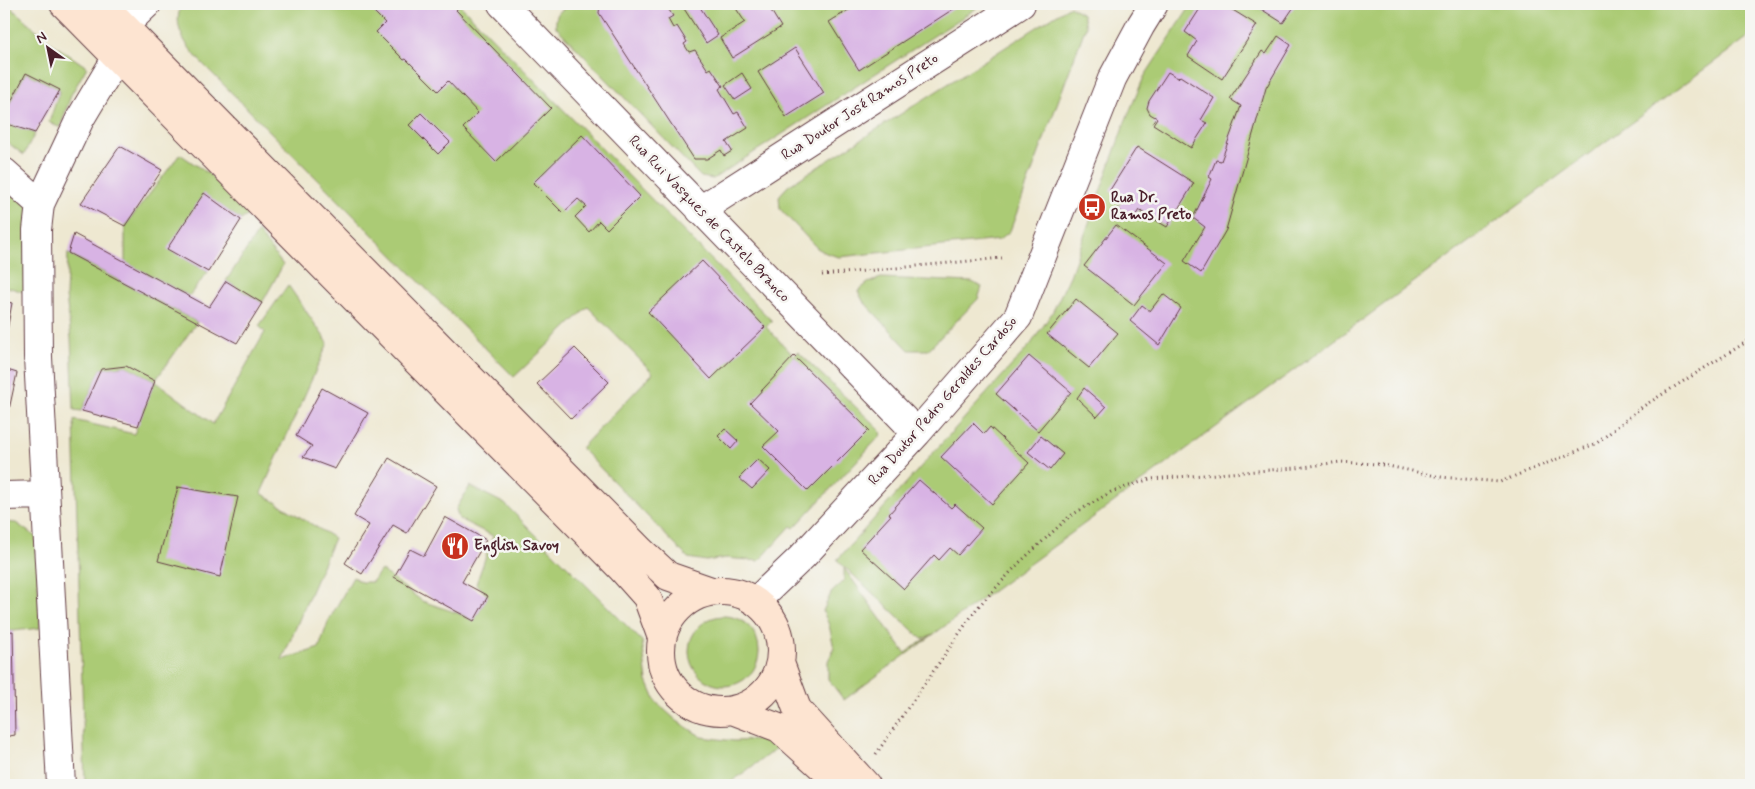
<svg xmlns="http://www.w3.org/2000/svg" width="1755" height="789" viewBox="0 0 1755 789" font-family="Mynerve,sans-serif">
<style>
.green{fill:#abcb74;stroke:#7a7550}
.building{fill:#d8b3e4}
.lines{fill:none;stroke-linecap:round;stroke-linejoin:round}
.minor-casing{stroke:#633d44;stroke-width:30}
.secondary-casing{stroke:#633d44;stroke-width:30}
.path{stroke:#633d44;stroke-width:3;stroke-dasharray:1 4;stroke-linecap:butt}
.minor{stroke:#fff;stroke-width:28}
.secondary{stroke:#fde4d1;stroke-width:28}
.labels{text-anchor:middle;dominant-baseline:central;stroke-width:5;stroke-linejoin:round;paint-order:stroke}
.street-label{font-size:15px;fill:#4a1f2b;stroke:#f6f6f2}
.poi-label{font-size:15px;font-weight:bold;fill:#4a1f2b;stroke:#f6f6f2;text-anchor:start}
</style>
<rect width="100%" height="100%" fill="#f6f6f2"/>
<filter id="ink" filterUnits="userSpaceOnUse"><feTurbulence type="fractalNoise" baseFrequency=".02" numOctaves="2"/><feDisplacementMap in="SourceGraphic" scale="10" xChannelSelector="R" yChannelSelector="G"/><feConvolveMatrix kernelMatrix="1 2 1 2 8 2 1 2 1" color-interpolation-filters="sRGB"/></filter>
<filter id="wash" filterUnits="userSpaceOnUse"><feTurbulence type="fractalNoise" baseFrequency=".0096" numOctaves="4" result="noise"/><feDisplacementMap in="SourceGraphic" scale="20" xChannelSelector="R" yChannelSelector="G"/><feGaussianBlur stdDeviation="1.12" result="paint"/><feColorMatrix in="noise" values="0 0 0 0 0 0 0 0 0 0 0 0 0 0 0 0 0 1.4 0 .05"/><feComposite in="paint" operator="in"/></filter>
<g filter="url(#wash)">
<rect width="100%" height="100%" fill="#eee8d1"/>
<path class="green" d="M4,4H7L51,43L87,67L71,95L60,128L49,122L60,90L26,73L4,115V35L8,25L4,22Z
M182,4H459L772,321L766,327L794,356L798,352L879,429L881,435L794,528L791,526L759,561L726,558L706,561L688,558L581,448L653,373L588,307L514,377L200,61C186,45 171,26 182,4Z
M571,4H983L713,179L701,177L556,27C555,12 560,11 571,4Z
M1192,4H1751V35L844,700L828,679V661L834,648L829,625L823,611L831,593L844,581V568L905,653L933,634L922,639L837,560L1031,344L1052,313L1070,276L1125,122L1144,77Z
M1070,6L1083,14L1086,26L1010,231L999,240L839,257L826,253L817,248L780,209L779,196L788,186Z
M4,123L35,133L24,155L4,140Z
M180,154L210,175L248,215L241,220L204,194L168,249L208,272L189,296L125,262V226Z
M4,187L40,204L37,296L4,286Z
M258,232L283,265L262,303L226,281Z
M68,253L197,322L155,381L213,424L265,332L259,326L288,285L328,343L261,493L334,538L282,660L319,648L328,622L353,577L361,582H372L381,570L422,601L463,615L474,621L488,596L476,584L493,536L459,519L456,509L470,486L505,504L642,641L647,681L656,702L677,721L702,737L734,741L765,740L777,748L727,785H85L74,420L134,434L155,381L126,366L101,369L82,411L74,410L71,339L66,296Z
M881,278L972,282L982,287L978,299L928,350H909L863,301L858,291L868,283Z
M4,522L16,523L36,537L40,628L4,632Z
M689 651a35 35 0 1 1 70 0a35 35 0 1 1-70 0Z"/>
<g id="blocks">
<path class="building" d="M366,4H454L458,8L456,10L551,108L496,162L463,128L478,113L448,81L438,91L406,59L404,60L376,32L385,23Z
M600,4H665L673,16L668,19L673,28L677,26L687,42L684,44L689,52L695,50L708,70L711,68L723,86L719,89L734,114L738,112L748,128L726,142L732,151L724,156L721,150L707,159H694L599,13Z
M681,4H698L718,35L706,43Z
M733,4H767L781,27L732,58L720,38L745,22Z
M858,4H961L859,70L829,22Z
M1203,4H1223L1257,25L1222,79L1188,56L1197,41L1185,32Z
M1253,4H1296L1283,23Z
M1278,36L1291,45L1266,88L1226,230L1201,273L1184,261L1205,227L1193,218L1212,179L1209,177L1216,160L1221,161L1241,106L1230,99L1262,51L1266,54Z
M795,48L824,93L786,117L758,72Z
M1168,72L1178,78L1180,76L1214,98L1201,120L1207,123L1191,148L1153,124L1157,118L1150,114L1147,108L1149,101Z
M26,73L60,90L35,133L4,123V115Z
M742,73L752,89L735,100L725,85Z
M421,113L450,142L438,154L409,125Z
M582,135L640,196L607,229L599,221L589,232L575,217L586,206L578,199L563,213L533,183Z
M120,146L162,170L125,226L81,203Z
M1137,147L1194,183L1167,227L1139,210L1133,219L1117,209L1124,198L1110,190Z
M204,193L241,220L208,272L167,249Z
M1116,225L1167,263L1134,305L1084,266Z
M74,234L209,307L226,281L262,303L237,343L68,253Z
M702,261L765,327L711,379L648,312Z
M1163,294L1181,308L1159,345L1130,321L1142,305L1150,311Z
M1076,299L1118,333L1089,368L1047,334Z
M4,301L12,303L5,342H4Z
M575,348L609,382L571,419L537,384Z
M794,356L869,430L808,491L763,446L779,431L750,403Z
M1029,356L1071,392L1038,431L996,394Z
M126,366L155,381L138,426L82,411L101,369Z
M4,369L17,373L5,428H4Z
M322,388L368,413L335,469L303,457L312,446L296,436Z
M1084,388L1106,407L1097,417L1077,398Z
M973,423L984,434L990,427L1029,463L992,504L941,457Z
M725,429L738,441L731,449L718,436Z
M1041,436L1063,454L1050,470L1028,452Z
M389,458L436,486L407,533L393,525L362,574L345,563L369,525L354,516Z
M758,459L770,470L752,489L739,478Z
M919,480L951,508L955,504L982,528L958,555L950,548L939,560L934,555L904,589L860,549L891,515L889,514Z
M178,487L238,497L220,577L158,561Z
M445,517L486,540L462,582L488,596L474,621L394,577L410,549L424,556Z
M13,631L15,735L4,737V632Z"/>
</g>
</g>
<g filter="url(#ink)">
<use href="#blocks" fill-opacity="0" stroke="#633d44" stroke-width="1"/>
<g class="lines">
<g class="minor-casing">
<path id="minor" d="M502,4L917,433
M124,26L147,4
M4,172L40,204L37,230L38,357L61,785
M40,204L80,119L117,57
M700,210L1021,4
M4,496L45,495
M756,601L802,557L917,433L1018,317L1112,79L1141,25L1154,4"/>
</g>
<g class="secondary-casing">
<path id="secondary" d="M64,4L622,569L647,597L662,638
M102,4L641,551L668,576L711,591
M661 651a60 60 0 1 1 120 0a60 60 0 1 1-120 0Z
M780,663L797,709L866,785
M732,710L779,728L842,785"/>
</g>
<path class="path" d="M822,275L1002,258
M876,754L977,608L1019,563L1070,516L1111,492L1150,479L1296,468L1340,462L1378,464L1441,477L1500,482L1597,443L1642,407L1751,339"/>
<use href="#minor" class="minor"/>
<use href="#secondary" class="secondary"/>
</g>
</g>
<defs>
<g id="bus-disc" transform="scale(1.4375)"><circle r="9.5" fill="#c8321e" stroke="#f6f6f2"/><path d="M-5-6H5V4H4V6H2V4H-2V6H-4V4H-5ZM-3.5-4V0h7V-4ZM-3.5 1.2v1.5H-2V1.2ZM2 1.2v1.5H3.5V1.2Z" fill="#fff"/></g>
<g id="restaurant-disc" transform="scale(1.4375)"><circle r="9.5" fill="#c8321e" stroke="#f6f6f2"/><path d="M-5-6h1v4h1v-4h1v4h1v-4h1v5L-1.5 .5V6h-2V.5L-5-1ZM5-6V6H3V1.5H1.5Q1.5-4 5-6Z" fill="#fff"/></g>
</defs>
<g fill-rule="evenodd">
<use href="#bus-disc" x="1092" y="207"/>
<use href="#restaurant-disc" x="455" y="546"/>
</g>
<g class="labels">
<g class="street-label">
<text transform="translate(860 107) rotate(-33)">Rua Doutor José Ramos Preto</text>
<text transform="translate(709 219) rotate(46)">Rua Rui Vasques de Castelo Branco</text>
<text transform="translate(943 401) rotate(-49)">Rua Doutor Pedro Geraldes Cardoso</text>
</g>
<g class="poi-label">
<text x="1111" y="198">Rua Dr.<tspan x="1111" dy="17">Ramos Preto</tspan></text>
<text x="474" y="546">English Savoy</text>
</g>
</g>
<rect width="1755" height="789" fill="none" stroke="#f6f6f2" stroke-width="20"/>
<g transform="translate(48 48) rotate(327)" stroke="#f6f6f2" stroke-width="4" paint-order="stroke">
<path d="M0-4L9 19L0 12L-9 19Z" fill="#4a1f2b"/>
<text y="-8" font-size="14" font-weight="bold" text-anchor="middle" fill="#4a1f2b">N</text>
</g>
</svg>
